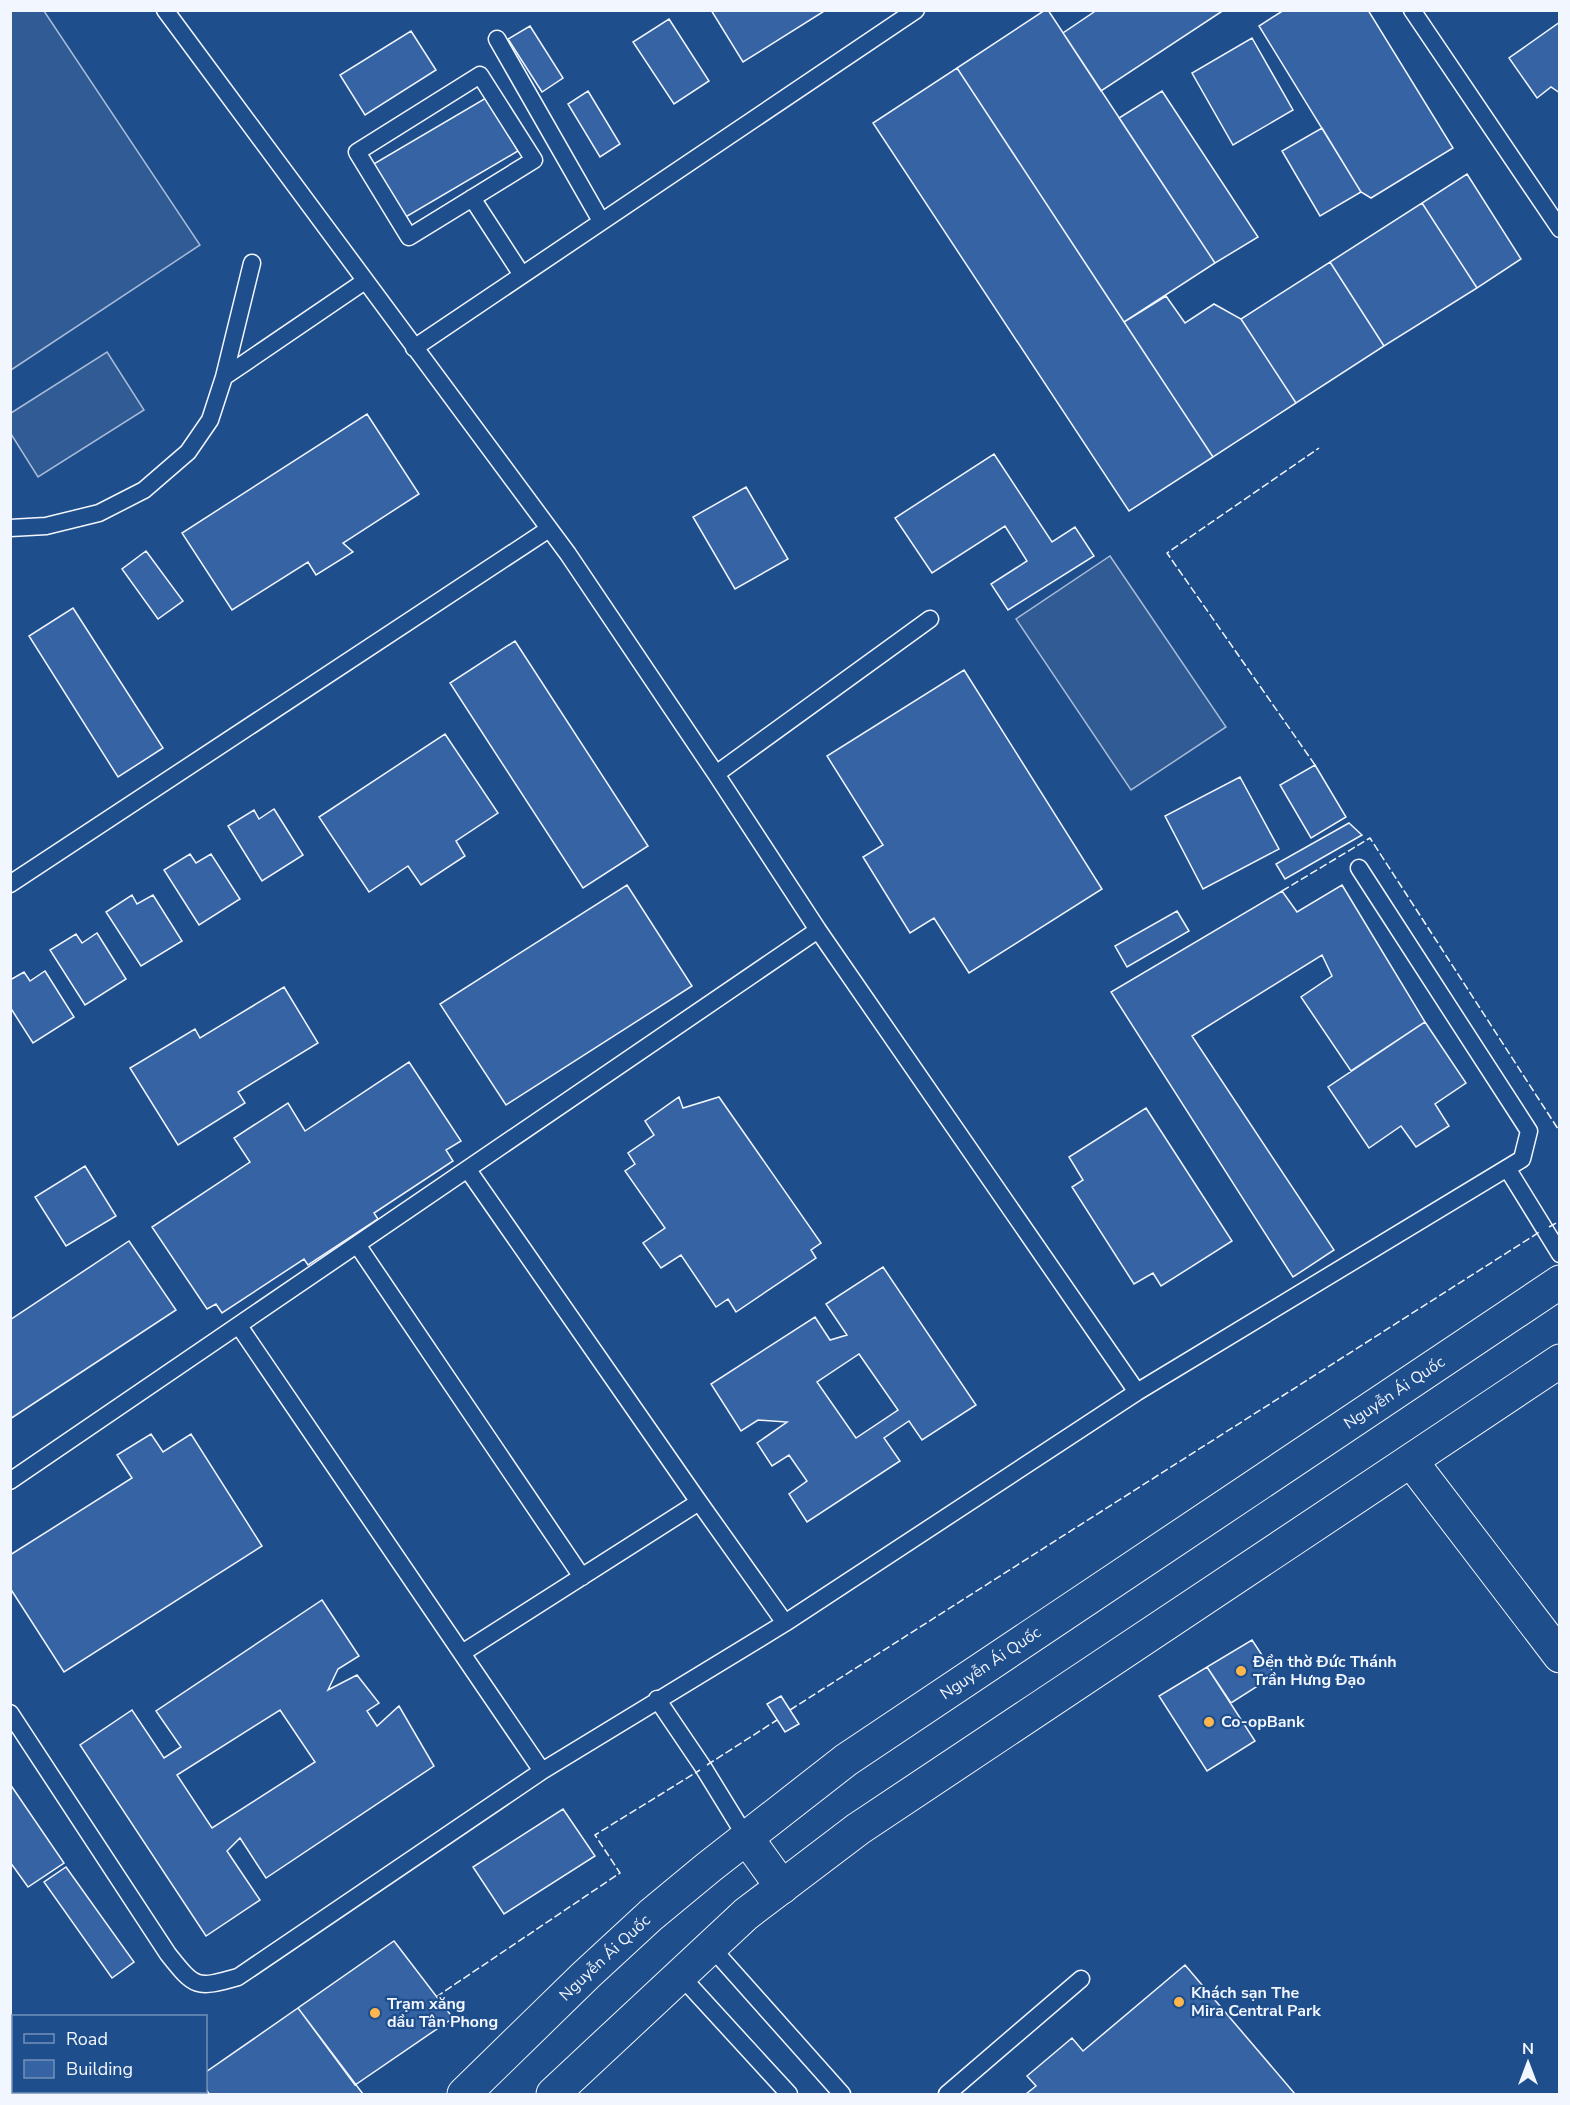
<svg xmlns="http://www.w3.org/2000/svg" width="1570" height="2105" viewBox="0 0 1570 2105" font-family="'Nunito Sans',sans-serif">
<style>
.built{fill:#305b95;stroke:#a8bbd7;stroke-width:1.5}
.building{fill:#3563a3;stroke:#f2f6ff;stroke-width:1.5;fill-rule:evenodd}
.lines{fill:none;stroke-linecap:round;stroke-linejoin:round}
.service-casing{stroke:#f2f6ff;stroke-width:19}
.minor-casing{stroke:#f2f6ff;stroke-width:35}
.primary-casing{stroke:#f2f6ff;stroke-width:35}
.service{stroke:#1f4e8c;stroke-width:16}
.minor{stroke:#1f4e8c;stroke-width:33}
.primary{stroke:#1f4e8c;stroke-width:33}
.fence{stroke:#f2f6ff;stroke-width:1.5;stroke-dasharray:8 3;stroke-linecap:butt}
.poi-dot{fill:#ffb74d;stroke:#1f4e8c;stroke-width:2}
.labels{text-anchor:middle;dominant-baseline:central;stroke-width:4.5;stroke-linejoin:round;paint-order:stroke}
.street-label{font-size:16px;fill:#f2f6ff;stroke:#1f4e8c}
.poi-label{font-size:16px;font-weight:bold;fill:#f2f6ff;stroke:#1f4e8c;text-anchor:start}
</style>
<rect width="100%" height="100%" fill="#1f4e8c"/>
<path class="built" d="M11,10L44,11L200,245L11,370Z
M107,352L144,410L38,477L11,434V413Z
M1110,556L1226,727L1131,790L1016,619Z"/>
<path class="building" d="M711,10H826L743,62Z
M1045,10H1048L1215,263L1124,322L957,68Z
M1097,10H1224L1101,91L1063,33Z
M1284,10H1368L1453,148L1371,198L1361,192L1259,26Z
M669,19L709,81L674,104L633,42Z
M1560,22V93L1551,87L1537,98L1509,58Z
M530,26L563,78L542,92L508,39Z
M411,31L436,70L365,115L340,75Z
M1252,38L1293,110L1233,145L1192,73Z
M957,68L1213,457L1129,511L873,123Z
M588,91L620,144L600,157L568,104Z
M1162,91L1258,237L1215,263L1119,118Z
M486,98L518,151L404,218L372,165Z
M1322,128L1361,192L1320,216L1282,151Z
M1467,174L1521,259L1477,288L1422,203Z
M1422,203L1477,288L1384,346L1330,262Z
M1330,262L1384,346L1296,403L1241,319Z
M1166,296L1185,323L1214,304L1241,319L1296,403L1213,457L1124,322Z
M367,414L419,494L343,543L353,552L316,575L308,562L232,610L182,533Z
M994,454L1052,542L1075,527L1094,556L1008,610L991,584L1027,561L1005,526L932,573L895,518Z
M746,487L788,559L735,589L693,517Z
M146,551L183,601L158,619L122,569Z
M73,608L163,748L118,777L29,636Z
M515,641L648,846L583,888L450,683Z
M964,670L1102,889L969,973L934,918L910,933L863,857L883,845L827,756Z
M445,734L498,813L456,841L465,856L421,885L408,866L369,892L319,817Z
M1315,765L1346,817L1311,838L1280,785Z
M1240,777L1279,849L1203,889L1165,816Z
M274,809L303,855L262,881L228,826L254,810L259,819Z
M1349,823L1362,835L1285,879L1276,864Z
M190,854L196,863L211,854L240,899L199,925L164,870Z
M627,885L692,986L506,1105L440,1004Z
M1342,885L1425,1022L1351,1071L1301,997L1332,976L1322,955L1192,1036L1334,1250L1293,1277L1111,992L1282,891L1297,912Z
M132,895L137,904L153,895L182,941L141,966L106,912Z
M1177,911L1189,931L1127,967L1115,946Z
M97,933L126,979L85,1005L50,950L76,934L82,943Z
M45,971L74,1017L33,1043L10,1007V980L24,972L30,981Z
M284,987L318,1043L238,1092L245,1103L178,1145L130,1068L195,1029L200,1038Z
M1425,1022L1466,1083L1435,1104L1449,1126L1416,1147L1401,1126L1369,1148L1328,1087Z
M409,1062L461,1141L446,1150L453,1161L374,1213L378,1219L308,1265L304,1259L222,1313L216,1304L207,1309L152,1227L250,1162L234,1138L288,1103L305,1131Z
M679,1097L683,1108L719,1097L821,1243L811,1250L816,1258L736,1312L728,1299L716,1307L681,1255L661,1268L643,1243L665,1228L625,1171L635,1164L628,1153L654,1135L645,1121Z
M1146,1108L1232,1241L1161,1286L1153,1273L1134,1284L1072,1187L1083,1180L1069,1157Z
M85,1166L116,1216L66,1246L35,1197Z
M129,1241L176,1310L10,1419V1320Z
M883,1267L976,1405L922,1440L909,1421L884,1438L900,1461L807,1522L789,1494L807,1481L789,1455L772,1466L757,1443L787,1422L758,1420L741,1431L711,1384L815,1317L830,1340L847,1335L826,1304ZM859,1354L898,1410L856,1438L817,1382Z
M151,1434L163,1452L191,1434L262,1546L64,1672L10,1588V1555L132,1478L117,1455Z
M322,1600L359,1656L338,1669L328,1690L357,1675L379,1703L367,1711L377,1726L399,1706L434,1766L266,1878L240,1838L227,1851L260,1900L206,1936L80,1745L132,1710L164,1758L181,1747L156,1711ZM280,1710L315,1762L212,1828L177,1775Z
M1252,1640L1275,1675L1231,1703L1207,1667Z
M1207,1667L1255,1741L1207,1771L1159,1696Z
M781,1696L799,1724L785,1732L767,1704Z
M10,1784L64,1863L28,1887L10,1862Z
M563,1809L595,1856L504,1914L473,1867Z
M66,1867L134,1962L112,1978L44,1882Z
M394,1941L453,2018L355,2085L298,2008Z
M1185,1965L1295,2094H1026L1036,2086L1027,2076L1072,2038L1083,2051Z
M298,2008L363,2094H209L206,2089V2072Z
M10,2073L14,2076V2092H27L30,2094H10Z
M206,2089L209,2094H174L178,2092H206Z"/>
<g class="lines">
<g class="service-casing">
<path id="service" d="M165,10L568,554L716,774L818,930L1137,1392
M1412,10L1560,229
M497,39L601,221
M480,75L534,160L409,237L357,152Z
M472,198L522,275
M414,348L916,10
M224,377L365,281
M10,528L46,526L99,513L144,490L188,452L210,420L224,377L252,263
M716,774L930,619
M10,884L549,529
M1507,1168L1560,1254
M468,1170L699,1502L785,1623
M358,1246L582,1577
M239,1326L542,1771
M10,1481L818,930
M462,1653L699,1502
M657,1699L703,1767L746,1837
M10,1713L168,1954C195,1988 196,1989 238,1977L542,1771L785,1623L1137,1392L1522,1159L1529,1131L1359,868
M711,1947L842,2094
M680,1975L789,2094
M947,2094L1081,1979"/>
</g>
<g class="minor-casing">
<path id="minor" d="M1411,1461L1560,1656"/>
</g>
<g class="primary-casing">
<g id="primary">
<path d="M746,1837L782,1887"/>
<path id="s1" d="M464,2094L586,1975L651,1915L709,1867L846,1760L1560,1282"/>
<path d="M553,2094L746,1914L858,1829L1560,1361"/>
</g>
</g>
<use href="#service" class="service"/>
<use href="#minor" class="minor"/>
<use href="#primary" class="primary"/>
<path class="fence" d="M1315,765L1167,553L1319,448
M1282,891L1370,838L1560,1132
M1549,1227L1560,1221
M790,1710L1541,1231
M707,1765L777,1720
M436,1997L620,1873L595,1835L700,1770"/>
</g>
<g class="poi-dot">
<circle cx="1241" cy="1671" r="6"/>
<circle cx="1209" cy="1722" r="6"/>
<circle cx="1179" cy="2002" r="6"/>
<circle cx="375" cy="2013" r="6"/>
</g>
<g class="labels">
<g class="street-label">
<text stroke="none"><textPath href="#s1" startOffset="1168">Nguyễn Ái Quốc</textPath></text>
<text stroke="none"><textPath href="#s1" startOffset="682">Nguyễn Ái Quốc</textPath></text>
<text stroke="none"><textPath href="#s1" startOffset="196">Nguyễn Ái Quốc</textPath></text>
</g>
<g class="poi-label">
<text x="1253" y="1662">Đền thờ Đức Thánh<tspan x="1253" dy="18">Trần Hưng Đạo</tspan></text>
<text x="1221" y="1722">Co-opBank</text>
<text x="1191" y="1993">Khách sạn The<tspan x="1191" dy="18">Mira Central Park</tspan></text>
<text x="387" y="2004">Trạm xăng<tspan x="387" dy="18">dầu Tân Phong</tspan></text>
</g>
</g>
<rect width="1570" height="2105" fill="none" stroke="#f2f6ff" stroke-width="24"/>
<rect x="12" y="2015" width="195" height="78" fill="#1f4e8c" stroke="#7391ba" stroke-width="1.5"/>
<rect x="24" y="2034" width="30" height="9" fill="#1f4e8c" stroke="#7391ba" stroke-width="1.5"/>
<text x="66" y="2045" font-size="18" fill="#f2f6ff">Road</text>
<rect x="24" y="2060" width="30" height="18" fill="#3563a3" stroke="#7391ba" stroke-width="1.5"/>
<text x="66" y="2075" font-size="18" fill="#f2f6ff">Building</text>
<g transform="translate(1528 2063)" stroke="#1f4e8c" stroke-width="4.5" paint-order="stroke">
<path d="M0-4.5L10 22L0 15L-10 22Z" fill="#f2f6ff"/>
<text y="-9" font-size="16" font-weight="bold" text-anchor="middle" fill="#f2f6ff">N</text>
</g>
</svg>
